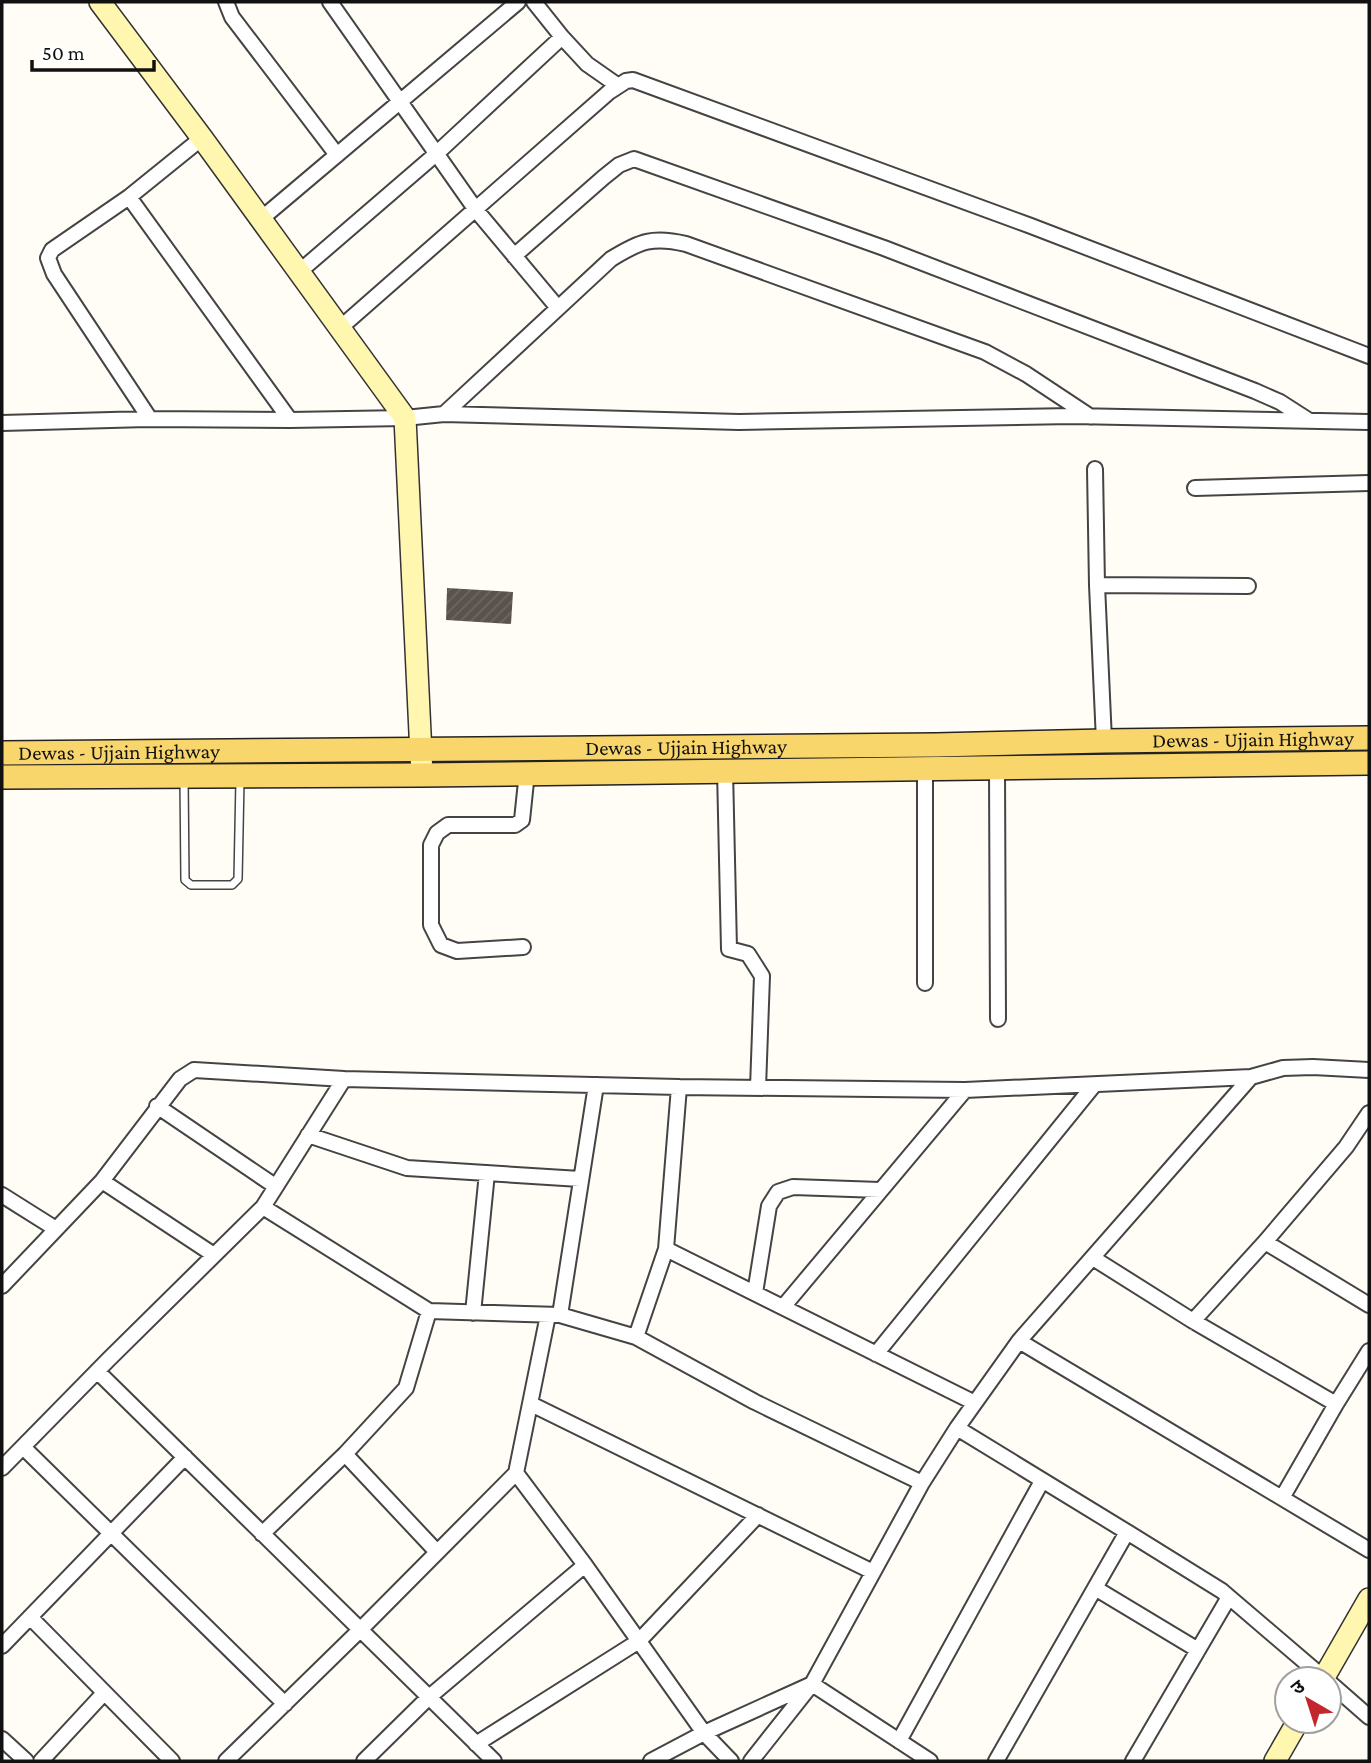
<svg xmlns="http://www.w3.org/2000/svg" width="1371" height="1763" viewBox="0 0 1371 1763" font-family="'Crimson Pro','Noto Sans Devanagari',serif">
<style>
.building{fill:url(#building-hatch)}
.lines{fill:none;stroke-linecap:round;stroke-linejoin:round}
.lane-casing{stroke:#444;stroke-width:10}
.street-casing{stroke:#444;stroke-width:18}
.secondary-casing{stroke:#333;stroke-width:24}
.primary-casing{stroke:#222;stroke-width:26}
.lane{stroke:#fff;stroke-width:7}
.street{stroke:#fff;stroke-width:14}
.secondary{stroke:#fff6b0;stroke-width:21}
.primary{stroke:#f9d66b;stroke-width:23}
.labels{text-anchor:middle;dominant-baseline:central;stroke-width:7;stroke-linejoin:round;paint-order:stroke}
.street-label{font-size:21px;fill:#111;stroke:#fff}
</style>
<defs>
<pattern id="building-hatch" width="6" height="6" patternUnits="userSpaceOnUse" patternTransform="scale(1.75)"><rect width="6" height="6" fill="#5a524d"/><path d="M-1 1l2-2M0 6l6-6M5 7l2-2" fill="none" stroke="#6d6662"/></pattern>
</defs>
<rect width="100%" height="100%" fill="#fffdf5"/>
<path class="building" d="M447,588L513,592L511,624L446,620Z"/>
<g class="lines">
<g class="lane-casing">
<path id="lane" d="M184,778L185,880L191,885H232L238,879L240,780"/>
</g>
<g class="street-casing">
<path id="street" d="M226,2L232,17L337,155
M330,2L476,210L558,308
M534,2L562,37L587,64L617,85
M129,197L290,420
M261,219L518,2
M514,256L604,177L619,165L634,159L884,248L1255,391L1280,402L1308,420
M299,272L436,154L562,37
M340,328L609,92L626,81L633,80L1031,226L1369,356
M444,414L739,422L1073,416L1369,422
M150,419L54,274L48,258L52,250L129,197L202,138
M2,423L147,419L290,420L405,418L444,414L611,259C640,241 653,236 686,244L985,352L1026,374L1091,417
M1095,469L1097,585L1104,741
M1195,488L1369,483
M1097,585L1248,586
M997,768L998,1019
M725,770L729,949L748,954L762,976L758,1088
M523,947L457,951L441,945L431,925V845L437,833L448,825H515L522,820L527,772
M925,983V769
M1369,1070L1313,1067L1283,1068L1251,1077L1019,1341L1369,1550
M157,1106L275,1186
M308,1135L407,1168L580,1179
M102,1181L214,1255
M2,1195L56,1229
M263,1207L429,1311L560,1315L636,1337L755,1402L922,1483
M1265,1242L1369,1305
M666,1249L975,1403
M1093,1258L1193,1321L1336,1404
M2,1286L102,1181L180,1079L194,1070L344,1079
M755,1293L769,1206L778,1192L793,1187L880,1190
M783,1307L965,1090
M473,1313L487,1173
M548,1315L516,1473L585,1565
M560,1315L596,1085
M1193,1321L1265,1242L1346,1147L1369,1113
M636,1337L666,1249L679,1087
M876,1354L1094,1085
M97,1371L494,1761
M531,1404L873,1572
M957,1428L1127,1532L996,1761
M23,1447L285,1704
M345,1454L437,1552
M2,1468L109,1359L263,1207L344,1079L679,1087L965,1090L1251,1077
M1282,1498L1336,1404L1369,1351
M1127,1532L1222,1591L1229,1597L1133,1761
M262,1534L345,1454L406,1388L429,1311
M1095,1588L1198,1650
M1229,1597L1325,1679
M30,1617L172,1761
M2,1646L185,1457
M1329,1682L1369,1717
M2,1739L26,1761
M899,1741L1042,1481
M476,1744L639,1641L758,1515
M41,1761L104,1693
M226,1761L360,1630L516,1473
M364,1761L428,1698L585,1565L704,1733L731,1761
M651,1761L704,1733L812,1684L930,1761
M751,1761L812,1684L922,1483L957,1428L1019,1341"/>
</g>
<g class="secondary-casing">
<path id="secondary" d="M100,2L202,138L405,418L422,775
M1323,1679L1369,1599
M1275,1761L1298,1721"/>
</g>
<g class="primary-casing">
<g id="primary">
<path id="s1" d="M2,753L936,745L1104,741L1369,738"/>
<path d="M2,777L422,775L1369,763"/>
</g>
</g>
<use href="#lane" class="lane"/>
<use href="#street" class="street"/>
<use href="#secondary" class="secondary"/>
<use href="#primary" class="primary"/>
</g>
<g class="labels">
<g class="street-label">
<text stroke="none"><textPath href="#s1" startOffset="1251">Dewas - Ujjain Highway</textPath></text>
<text stroke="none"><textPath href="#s1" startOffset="684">Dewas - Ujjain Highway</textPath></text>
<text stroke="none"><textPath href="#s1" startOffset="117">Dewas - Ujjain Highway</textPath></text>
</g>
</g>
<rect width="1371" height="1763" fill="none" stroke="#111111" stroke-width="7"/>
<g transform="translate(1308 1700) rotate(321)"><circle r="33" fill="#ffffff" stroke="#a0a0a0" stroke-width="2"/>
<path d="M0-5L12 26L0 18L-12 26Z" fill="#c4262e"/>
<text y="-10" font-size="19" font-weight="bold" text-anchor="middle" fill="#111111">उ</text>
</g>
<path d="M32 60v10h122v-10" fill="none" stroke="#111111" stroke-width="3.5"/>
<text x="42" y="60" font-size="21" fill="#111111" stroke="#ffffff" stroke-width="5" paint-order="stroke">50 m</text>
</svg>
